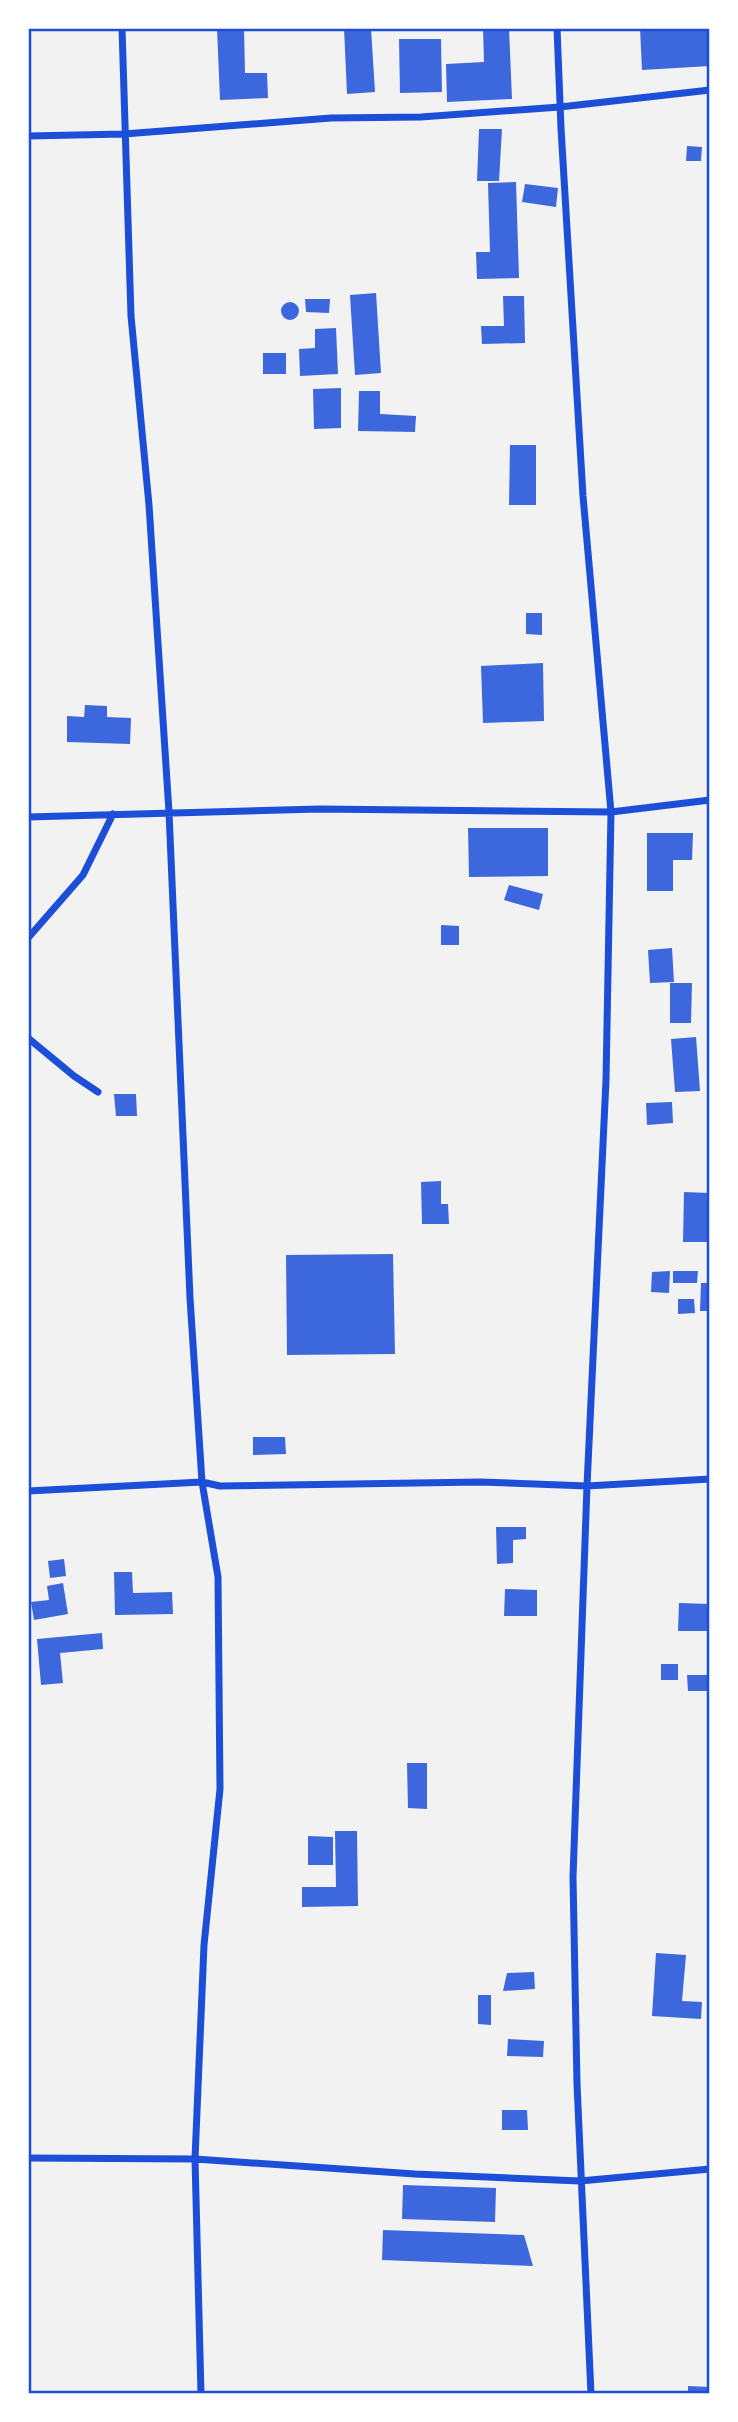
<svg xmlns="http://www.w3.org/2000/svg" width="738" height="2422" viewBox="0 0 738 2422" font-family="'DejaVu Sans',sans-serif">
<style>
.building{fill:#3d67dc}
.lines{fill:none;stroke-linecap:round;stroke-linejoin:round}
.minor{stroke:#1d4ed8;stroke-width:7}
.neatline{fill:none;stroke:#1d4ed8;stroke-width:2.5}
</style>
<rect width="100%" height="100%" fill="#f2f2f2"/>
<path class="building" d="M217,28H244L245,73H267L268,98L220,100Z
M344,28H371L375,92L347,94Z
M483,28H509L512,99L447,102L446,64L484,62Z
M640,28H710V66L642,70Z
M399,39H441L442,92L400,93Z
M479,129H502L499,181H477Z
M687,146L702,147L701,161H686Z
M516,182L519,278L477,279L476,252H490L488,183Z
M525,184L558,188L556,207L522,202Z
M376,293L381,373L355,375L350,295Z
M503,296H524L525,343L482,344L481,326H504Z
M305,299H330L329,313L306,312Z
M281 311a9 9 0 1 1 18 0a9 9 0 1 1-18 0Z
M336,328L338,374L300,376L299,349L315,348V329Z
M263,353H286V374H263Z
M341,388V428L314,429L313,389Z
M359,391H380V414L416,416L415,432L358,431Z
M510,445H536V505H509Z
M526,613H542V635L526,634Z
M543,663L544,721L483,723L481,666Z
M85,705L107,706V717L131,718L130,744L67,742V716L84,717Z
M468,828H548V876L469,877Z
M647,833H693L692,860H673V891H647Z
M509,885L543,894L539,910L504,900Z
M441,925L459,926V945H441Z
M672,948L674,982L650,983L648,950Z
M670,983H692L691,1023H670Z
M696,1037L700,1091L675,1092L671,1039Z
M114,1094H136L137,1116H116Z
M672,1102L673,1123L647,1125L646,1103Z
M441,1181V1204H448L449,1224H422L421,1182Z
M684,1192L710,1193V1242H683Z
M393,1254L395,1354L287,1355L286,1255Z
M670,1271L669,1293L651,1292L652,1272Z
M673,1271H698L697,1283H673Z
M701,1283H710V1311H700Z
M678,1299H694L695,1313L678,1314Z
M253,1437H285L286,1454L253,1455Z
M496,1527H526V1539L513,1540V1563L497,1564Z
M64,1559L66,1576L50,1578L48,1561Z
M114,1572H132L133,1593L172,1592L173,1614L115,1615Z
M63,1583L68,1614L34,1620L31,1602L49,1600L47,1586Z
M505,1589L537,1590V1616H504Z
M679,1603L710,1604V1631H678Z
M102,1633L103,1649L60,1653L63,1683L41,1685L37,1639Z
M661,1664H678V1680H661Z
M687,1675H710V1691H688Z
M407,1763H427V1809L408,1808Z
M335,1831H357L358,1906L302,1907V1887H336Z
M308,1836L333,1837V1865H308Z
M656,1953L686,1955L682,2001L702,2002L701,2019L652,2016Z
M534,1972L535,1989L503,1991L507,1973Z
M478,1995H491V2025L478,2024Z
M508,2039L544,2041L543,2057L507,2056Z
M502,2110H527L528,2130H502Z
M403,2185L496,2188L495,2222L402,2219Z
M383,2230L524,2235L533,2266L382,2260Z
M688,2386L710,2387V2394H688Z"/>
<g class="lines">
<path class="minor" d="M122,28L131,316L149,505L169,812L190,1298L202,1482L218,1577L220,1789L204,1945L195,2159L201,2394
M557,28L561,128L583,496L611,812L606,1080L587,1486L573,1877L577,2084L591,2394
M28,136L124,134L331,118L421,117L560,107L710,90
M28,817L319,809L611,812L710,800
M28,938L83,875L113,814
M28,1038L74,1076L98,1092
M28,1491L202,1482L220,1486L480,1482L587,1486L710,1479
M28,2158L195,2159L415,2174L580,2181L710,2169"/>
</g>
<rect width="738" height="2422" fill="none" stroke="#ffffff" stroke-width="60"/>
<rect x="30" y="30" width="678" height="2362" class="neatline"/>
</svg>
